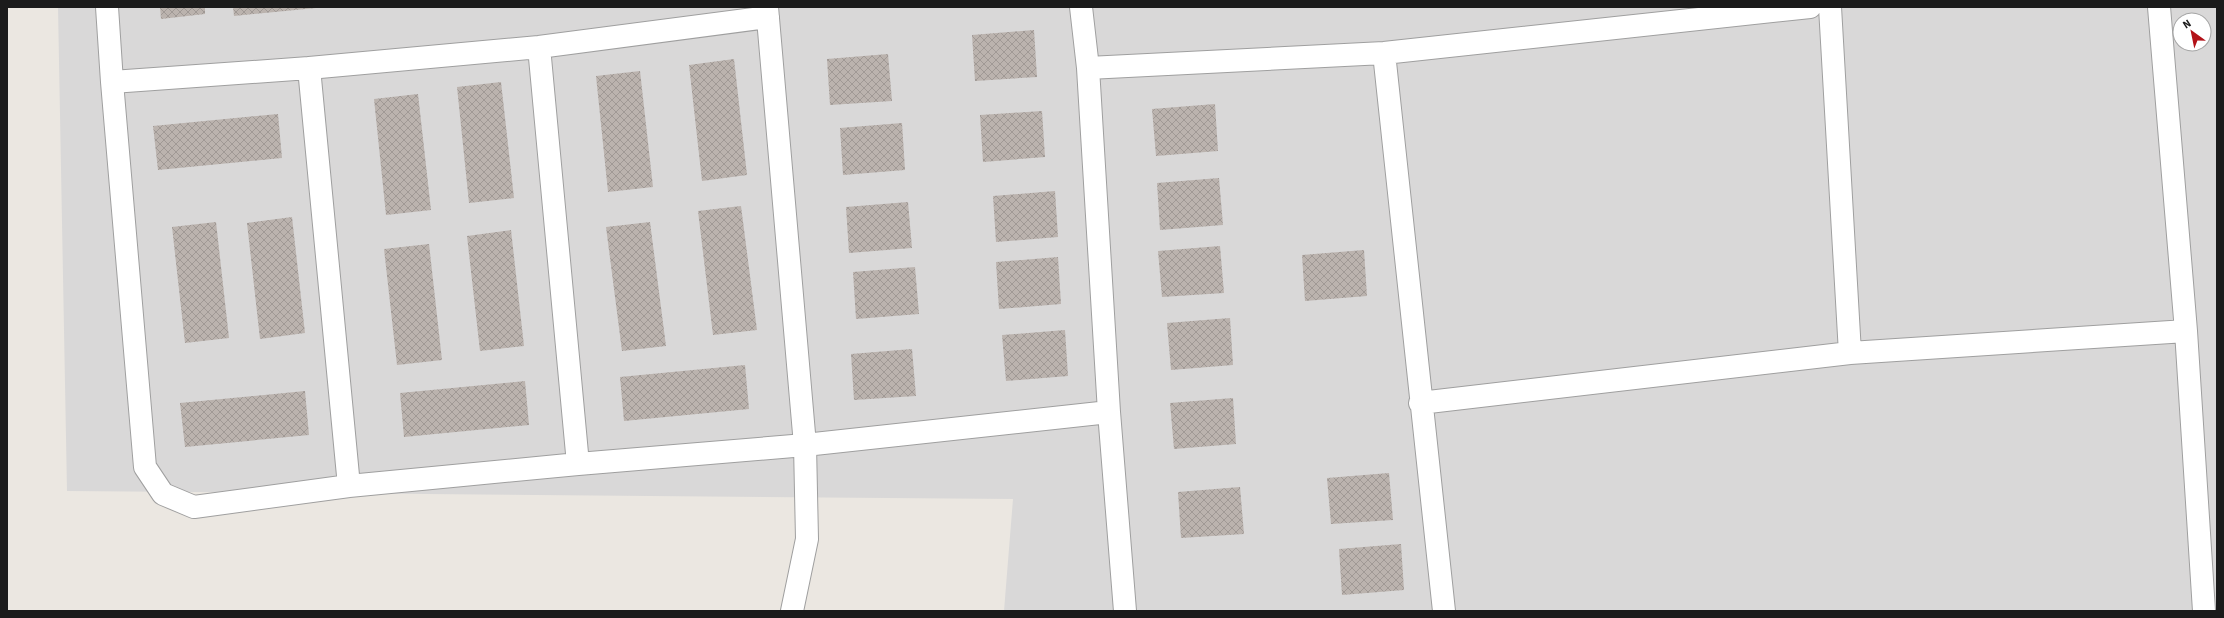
<svg xmlns="http://www.w3.org/2000/svg" width="2224" height="618" viewBox="0 0 2224 618" font-family="'Source Sans 3',sans-serif">
<style>
.residential{fill:#d9d8d8;fill-rule:evenodd}
.building{fill:url(#building-cross-hatch)}
.lines{fill:none;stroke-linecap:round;stroke-linejoin:round}
.minor-casing{stroke:#9f9f9f;stroke-width:24}
.minor{stroke:#fff;stroke-width:22}
</style>
<defs>
<pattern id="building-cross-hatch" width="8" height="8" patternUnits="userSpaceOnUse"><rect width="8" height="8" fill="#bbb3ae"/><path d="M0 0l8 8M0 8l8-8" fill="none" stroke="#a09995"/></pattern>
</defs>
<rect width="100%" height="100%" fill="#ebe7e1"/>
<path class="residential" d="M58,7H2217V611H1004L1013,499L67,491ZM2180,20H2204V44H2180Z"/>
<path class="building" d="M160,7H205V14L161,19Z
M233,7H316V8L234,16Z
M1034,30L1037,77L975,81L972,35Z
M888,54L892,101L830,105L827,59Z
M734,59L747,175L702,181L689,65Z
M640,71L653,187L608,192L596,76Z
M501,82L514,198L469,203L457,87Z
M418,94L431,210L386,215L374,99Z
M1215,104L1218,151L1156,156L1152,109Z
M1042,111L1045,157L983,162L980,115Z
M278,114L282,158L158,170L153,126Z
M902,123L905,170L843,175L840,128Z
M1219,178L1223,225L1160,230L1157,183Z
M1055,191L1058,237L996,242L993,196Z
M908,202L912,248L849,253L846,207Z
M741,206L757,330L713,335L698,211Z
M292,217L305,333L260,339L247,223Z
M216,222L229,338L185,343L172,227Z
M650,222L666,346L622,351L606,227Z
M511,230L524,346L480,351L467,236Z
M429,244L442,360L397,365L384,249Z
M1220,246L1224,293L1162,297L1158,251Z
M1364,250L1367,296L1305,301L1302,255Z
M1058,257L1061,304L999,309L996,262Z
M915,267L919,314L856,319L853,272Z
M1230,318L1233,365L1171,370L1167,323Z
M1065,330L1068,376L1006,381L1002,335Z
M912,349L916,396L854,400L851,354Z
M745,365L749,409L624,421L620,377Z
M525,381L529,425L404,437L400,393Z
M305,391L309,435L185,447L180,403Z
M1233,398L1236,444L1174,449L1170,403Z
M1389,473L1393,520L1331,524L1327,478Z
M1240,487L1244,534L1181,538L1178,492Z
M1401,544L1404,590L1342,595L1339,549Z"/>
<g class="lines">
<g class="minor-casing">
<path id="minor" d="M107,7L112,82L145,467L163,494L194,507L349,486L578,464L805,445L1109,412
M767,7L805,445L807,539L792,611
M1081,7L1088,68L1109,412L1125,611
M1830,7L1850,353
M2159,7L2186,331L2204,611
M539,47L578,464
M1384,53L1444,611
M309,68L349,486
M1088,68L1384,53L1810,7
M112,82L309,68L539,47L768,17
M1420,403L1850,353L2186,331"/>
</g>
<use href="#minor" class="minor"/>
</g>
<rect width="2224" height="618" fill="none" stroke="#1b1b1b" stroke-width="16"/>
<g transform="translate(2192 32) rotate(327)"><circle r="19" fill="#ffffff" stroke="#a4a4a4"/>
<path d="M0-3L7 15L0 10L-7 15Z" fill="#b31218"/>
<text y="-6" font-size="11" font-weight="bold" text-anchor="middle" fill="#1b1b1b">N</text>
</g>
</svg>
